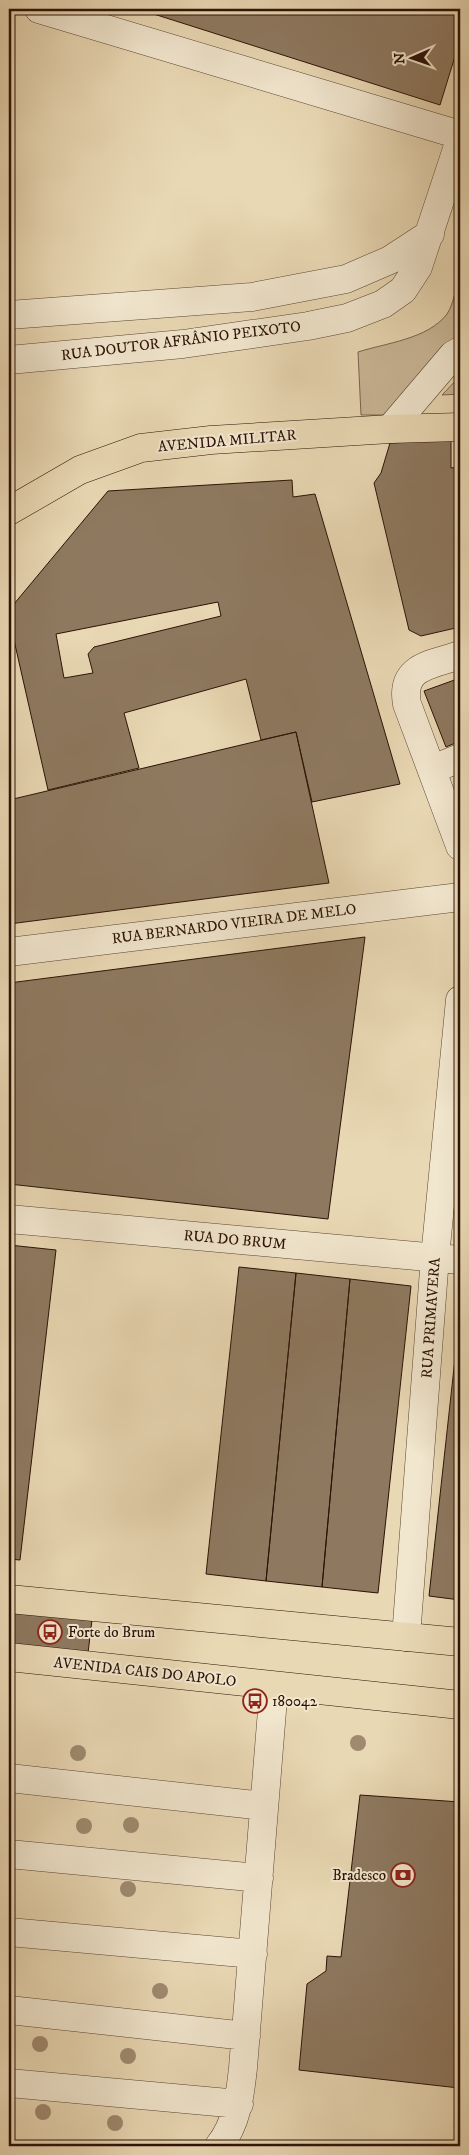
<svg xmlns="http://www.w3.org/2000/svg" width="469" height="2155" viewBox="0 0 469 2155" font-family="'IM FELL DW Pica',serif">
<style>
.green{fill:#c9b696;stroke:#7a644e}
.building{fill:#8e7960;stroke:#2c1206;fill-rule:evenodd}
.lines{fill:none;stroke-linecap:round;stroke-linejoin:round}
.minor-casing{stroke:#5b4432;stroke-width:29}
.major-casing{stroke:#2c1206;stroke-width:29}
.minor{stroke:#f1e6ce;stroke-width:28}
.major{stroke:#e9d8b4;stroke-width:28}
.tree{fill:#9f8a70}
.labels{text-anchor:middle;dominant-baseline:central;stroke-width:4;stroke-linejoin:round;paint-order:stroke}
.street-label{font-size:15px;fill:#2c1206;stroke:#f1e6ce}
.poi-label{font-size:15px;fill:#2c1206;stroke:#f1e6ce;text-anchor:start}
</style>
<rect width="100%" height="100%" fill="#e9d8b4"/>
<filter id="stains"><feTurbulence type="fractalNoise" baseFrequency=".004" numOctaves="4"/><feColorMatrix values="0 0 0 0 .2 0 0 0 0 .09 0 0 0 0 .02 0 0 0 .5 -.17"/></filter>
<radialGradient id="worn" r=".72"><stop offset=".6" stop-color="#630" stop-opacity="0"/><stop offset="1" stop-color="#630" stop-opacity=".3"/></radialGradient>
<path class="green" d="M460,273V338L386,415H361L358,352C386,343 428,339 447,314C454,304 456,285 460,273Z
M460,376V394L442,395Z"/>
<path class="building" d="M138,9H460V40L440,105Z
M451,440V468L460,467V627L421,636L409,630L374,483L381,473L390,443Z
M292,480L293,497L315,494L400,784L312,802L296,732L261,740L246,679L124,713L139,768L48,790L9,618V610L108,491ZM218,602L221,616L94,647L88,654L93,673L64,678L56,634Z
M460,678V741L446,747L424,691Z
M296,732L329,883L9,924V800Z
M365,937L328,1219L9,1184V983Z
M9,1245L56,1250L20,1560L9,1559Z
M239,1267L296,1273L266,1581L206,1574Z
M296,1273L350,1279L322,1587L266,1581Z
M350,1279L411,1286L378,1593L322,1587Z
M460,1313V1600L429,1596Z
M9,1611L92,1620L88,1653L9,1644Z
M360,1795L460,1802L459,2088L299,2070L307,1984L326,1971L327,1956L341,1957Z"/>
<g class="lines">
<g class="minor-casing">
<path id="minor" d="M39,9L460,135
M9,315L252,297L346,279L390,260L430,234
M9,360L183,344L308,326L347,318L383,304L403,290L418,267L460,140
M390,429L453,355L460,351
M460,655C431,665 400,666 407,704L460,846
M433,769L460,758
M9,952L460,897
M9,1219L460,1260
M406,1637L435,1257L460,1000
M9,1778L264,1806
M9,1854L259,1878
M9,1932L253,1954
M9,2010L246,2036
M9,2083L239,2104
M219,2146C237,2123 240,2096 243,2068L274,1686"/>
</g>
<g class="major-casing">
<path id="major" d="M9,511L80,470L141,448L211,440L390,429L460,427
M9,1599L460,1642
M9,1657L460,1705"/>
</g>
<use href="#minor" class="minor"/>
<use href="#major" class="major"/>
</g>
<g class="tree">
<circle cx="358" cy="1743" r="8"/>
<circle cx="78" cy="1753" r="8"/>
<circle cx="131" cy="1825" r="8"/>
<circle cx="84" cy="1826" r="8"/>
<circle cx="128" cy="1889" r="8"/>
<circle cx="160" cy="1991" r="8"/>
<circle cx="40" cy="2044" r="8"/>
<circle cx="128" cy="2056" r="8"/>
<circle cx="43" cy="2112" r="8"/>
<circle cx="115" cy="2123" r="8"/>
</g>
<defs>
<g id="bus-ring" transform="scale(1.25)"><circle r="9.5" fill="#f1e6ce" stroke="#8f2418" stroke-width="1.5"/><path d="M-5-6H5V4H4V6H2V4H-2V6H-4V4H-5ZM-3.5-4V0h7V-4ZM-3.5 1.2v1.5H-2V1.2ZM2 1.2v1.5H3.5V1.2Z" fill="#8f2418"/></g>
<g id="bank-ring" transform="scale(1.25)"><circle r="9.5" fill="#f1e6ce" stroke="#8f2418" stroke-width="1.5"/><path d="M-6-4H6V4H-6ZM0-2.3a2.3 2.3 0 1 0 0 4.6a2.3 2.3 0 1 0 0-4.6Z" fill="#8f2418"/></g>
</defs>
<g fill-rule="evenodd">
<use href="#bus-ring" x="50" y="1632"/>
<use href="#bus-ring" x="255" y="1701"/>
<use href="#bank-ring" x="403" y="1875"/>
</g>
<g class="labels">
<g class="street-label">
<text transform="translate(181 341) rotate(-7)">RUA DOUTOR AFRÂNIO PEIXOTO</text>
<text transform="translate(227 441) rotate(-5)">AVENIDA MILITAR</text>
<text transform="translate(234 924) rotate(-7)">RUA BERNARDO VIEIRA DE MELO</text>
<text transform="translate(235 1240) rotate(5)">RUA DO BRUM</text>
<text transform="translate(431 1318) rotate(-86)">RUA PRIMAVERA</text>
<text transform="translate(145 1672) rotate(6)">AVENIDA CAIS DO APOLO</text>
</g>
<g class="poi-label">
<text x="68" y="1632">Forte do Brum</text>
<text x="272" y="1701">180042</text>
<text x="386" y="1875" text-anchor="end">Bradesco</text>
</g>
</g>
<rect width="469" height="2155" fill="none" stroke="#e9d8b4" stroke-width="30"/>
<rect x="10" y="10" width="449" height="2135" fill="none" stroke="#2c1206" stroke-width="2.5"/>
<rect x="15" y="15" width="439" height="2125" fill="none" stroke="#2c1206"/>
<g transform="translate(412 58) rotate(268)" stroke="#f1e6ce" stroke-width="4" paint-order="stroke">
<path d="M0-4L9 19L0 12L-9 19Z" fill="#2c1206"/>
<text y="-8" font-size="14" font-weight="bold" text-anchor="middle" fill="#2c1206">N</text>
</g>
<rect width="100%" height="100%" filter="url(#stains)"/>
<rect width="100%" height="100%" fill="url(#worn)"/>
</svg>
